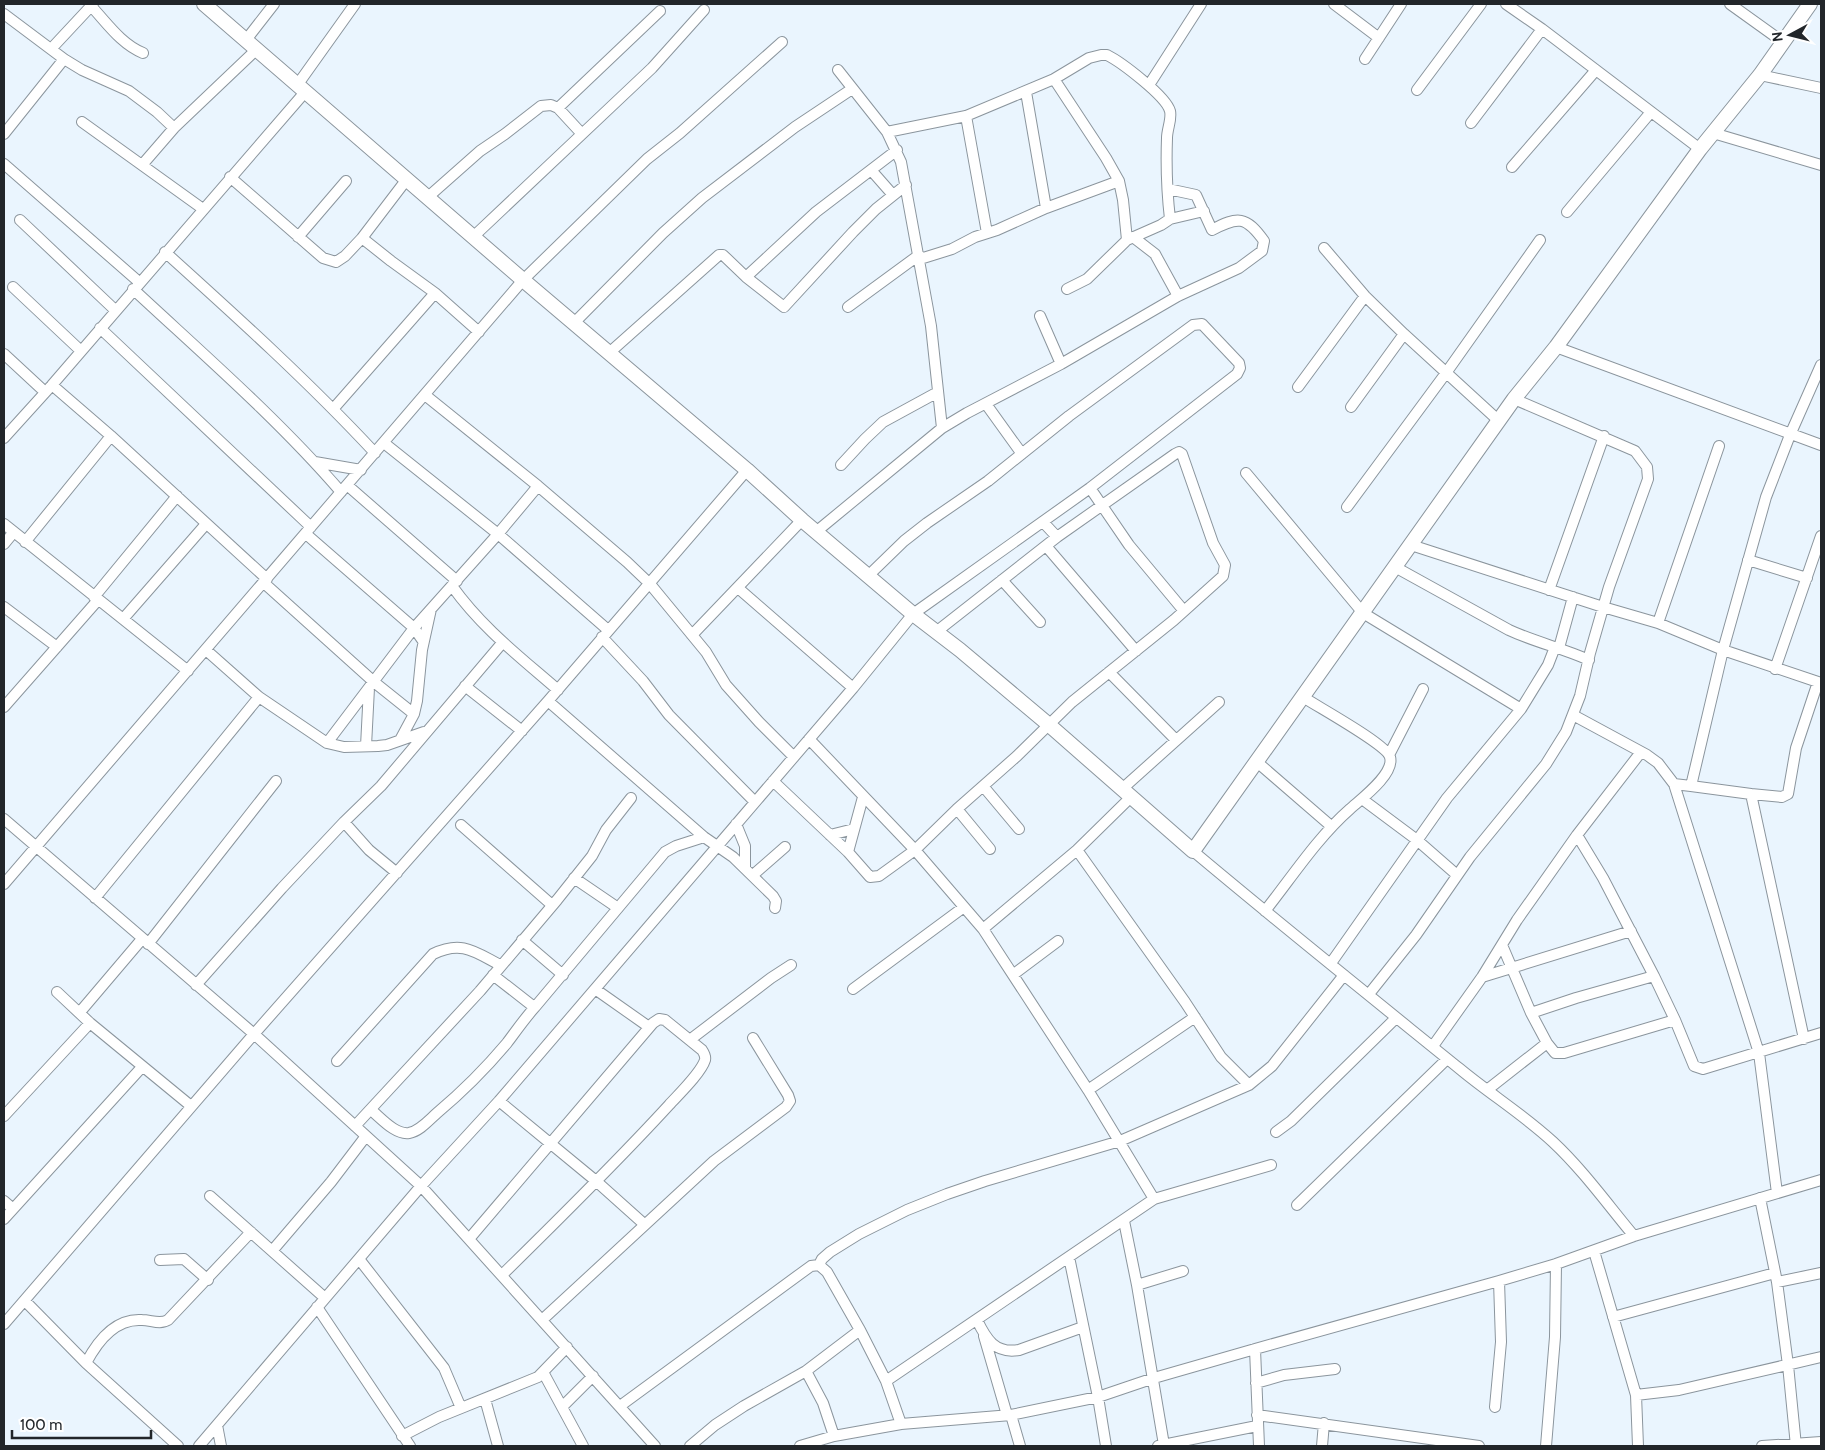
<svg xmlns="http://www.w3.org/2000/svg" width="1825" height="1450" viewBox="0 0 1825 1450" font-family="Cabin,sans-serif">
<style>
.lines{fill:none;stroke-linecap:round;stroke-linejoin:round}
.minor-casing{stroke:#8b959d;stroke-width:12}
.tertiary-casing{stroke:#8b959d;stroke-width:16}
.minor{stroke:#fff;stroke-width:10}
.tertiary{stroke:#fff;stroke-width:14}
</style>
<rect width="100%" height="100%" fill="#eaf5fe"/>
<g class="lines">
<g class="minor-casing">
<path id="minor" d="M1334,4L1379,38
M1506,4L1542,29L1700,149
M1730,4L1783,42
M91,6C107,23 121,44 143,53
M4,14L64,59L82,70L129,91L157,112L174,128
M246,40L274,4
M51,49L93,4
M1365,59L1401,4
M838,70L887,132L901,162L931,326L942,428
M1760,75L1821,88
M1054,79L1106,158L1119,181L1123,200L1127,240L1087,279L1067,289
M298,84L355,4
M1149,85L1201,4
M1417,90L1481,4
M1026,92L1046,208
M558,108L660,11
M966,116L987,233
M82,122L203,209
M1471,123L1542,29
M887,132L966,116L1054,79L1089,58L1101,55H1107C1121,62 1166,96 1170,111C1172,119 1167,129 1167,138C1166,165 1167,193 1170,219
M1713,133L1821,165
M4,134L64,59
M4,164L139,282
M142,165L174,128L257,49
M1512,167L1596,70
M871,170L893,195
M230,177L323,258L336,262L345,256L362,238L391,261L435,293L479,332
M428,197L480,151L505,134L541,106L551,105L558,108L582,134
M1567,212L1651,112
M20,220L115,310
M298,237L346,181
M473,237L652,68L704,10
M1133,237L1155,254L1178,296
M362,238L407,179
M1127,240L1161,225L1170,219L1204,211
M1324,248L1365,296L1404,334L1499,421
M165,252C237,317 309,382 375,453
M920,259L952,249L975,237L997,230L1046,208L1119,181
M746,277L816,212L897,150
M13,287L81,351
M133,289C204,355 278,419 341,492
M848,307L919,255
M1040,316L1061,364
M574,323L663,233L702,198L795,127L852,89
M100,328L311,527
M1556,347L1821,445
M609,353L719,255H723L746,277L784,307L853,232L876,209L906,185
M4,354L45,392
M52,385L111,436L267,579
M1298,387L1365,296
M425,395L538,486L627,562L650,584L706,652L726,685L759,722L794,757
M986,404L1022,454
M1351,407L1404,334
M334,408L435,293
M4,438L52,385L306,91
M384,443L498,534L608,630
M315,462L361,470
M841,465L865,439L883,422L938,392
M1246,473L1363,613L1521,709
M347,485L457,581
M1090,488L1129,545L1184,611
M1347,507L1446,373L1540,240
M1043,522L1057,537
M4,524L188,671
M817,531L942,428L967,413L1061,364L1178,296L1239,268L1262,251L1264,241C1246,216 1238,216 1212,230L1196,195L1168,189
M306,534L414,628L423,641
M25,542L111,436
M4,544L13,533
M1411,545L1603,607L1658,623L1723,650L1821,683
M1046,546L1136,651
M1748,560L1807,578
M1395,567L1509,630C1535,642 1562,648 1589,660
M1002,580L1040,622
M264,583L374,682L414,714
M452,586C482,628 519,656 558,690
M738,588L853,688
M1549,590L1604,436
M94,597L177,496
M4,607L57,647
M123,619L206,524
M1658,623L1719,446
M692,635L802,520
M602,637L643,681L669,715L755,802
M1559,648L1573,597
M206,650L259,697L327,743L344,747L378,746L387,745L424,732
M1775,669L1821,536
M1109,672L1176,740
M465,686L522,731
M548,701L704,837L733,857L773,896L776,901L775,908
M4,707L98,600
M1573,715L1647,755L1658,763L1674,784L1759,1053L1777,1193
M809,739L915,850L983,929L1088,1090L1154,1199
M400,740L414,714L417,701L422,650L431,609
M327,743L414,628L498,534L538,486
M366,746L369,688
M1389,755L1423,689
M1257,762L1331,826
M773,781L848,852L870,877L879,876L915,850L957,809L1017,756L1072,702L1174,620L1223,576L1225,565L1213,543L1182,454L1179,452L1175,454L1057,537L936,632
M1674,784L1691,786L1723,650L1766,497L1790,435L1821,365
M983,786L1019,829
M1691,786L1751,794L1804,1039
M1122,789L1219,702
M1751,794L1782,797L1788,794L1796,748L1818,682
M1362,799L1417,840L1457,875
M957,809L990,849
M4,819L254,1034L421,1186L655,1446
M344,822L369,850L397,873
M736,824L745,846V867
M461,825L552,905
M830,835L854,829
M1577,835L1603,878L1654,976L1675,1020L1694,1066L1703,1069L1821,1033
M1077,850L1185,1002L1221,1057L1249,1085
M1193,851C1281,925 1371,997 1460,1069C1490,1094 1524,1115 1553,1142C1583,1170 1608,1205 1634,1236
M848,852L863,797
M753,875L785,847
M574,878L618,908
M4,884L523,280L647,159L680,133L782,42
M95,898L259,697
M1265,911C1292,877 1317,838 1350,809C1361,799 1395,774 1390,757C1386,744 1318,707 1303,697
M983,929L1077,850L1132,796
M522,940L563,975
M148,944L276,781
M1502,945L1531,1013L1547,1043L1555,1053H1564L1675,1020
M1331,963L1447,798L1521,709L1548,665L1555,647
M1014,974L1058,941
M493,975L534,1007
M1482,977L1631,931
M196,985L282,888L344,822L381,786L503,642
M595,989L649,1027
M853,989L964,907
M57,992L90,1023L191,1106
M1369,994L1416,935L1470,857L1546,764L1566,732L1580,696L1590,653L1609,587L1648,479L1647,467L1635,451L1514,399
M80,1012L142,939
M1531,1013L1576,998L1654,976
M691,1039L771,978L791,965
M1433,1046L1482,977L1517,920L1577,835L1641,752
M337,1061L433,954C462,940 475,952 500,965
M1088,1090L1195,1017
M1487,1090L1547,1043
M499,1101L596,1181L644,1224
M371,1110C381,1118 395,1135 409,1133C420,1131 429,1120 437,1113C462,1092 486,1068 507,1043C516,1031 525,1018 535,1007C578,955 622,904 665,852L676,846L704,837
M4,1116L90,1023
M355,1126L480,991L557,900L592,856L606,830L631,798
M1276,1132L1291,1121L1396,1018
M210,1196L325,1298
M1760,1198L1777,1282L1788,1365L1796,1446
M4,1201L12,1208
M1297,1205L1447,1059
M4,1219L142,1067
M1124,1221L1137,1285L1164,1445
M469,1239L653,1023L659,1019L665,1020L702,1050C704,1053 706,1056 705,1060C701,1073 678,1095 669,1105C615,1164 558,1220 502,1275
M272,1251L331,1182L366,1136
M1594,1251L1636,1395L1638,1446
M1069,1257L1098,1397L1106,1446
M359,1259L444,1368L461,1408
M160,1260L184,1259L208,1280
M819,1265L822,1259L830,1252L859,1234L907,1210L947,1194L985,1181L1120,1141L1249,1085L1272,1066L1344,975
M1777,1282L1821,1273
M1137,1285L1183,1271
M25,1301L86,1363L178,1446
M317,1307L410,1446
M1613,1317L1775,1273
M542,1320L714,1161L786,1107L790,1101L788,1095L753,1038
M977,1320C986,1339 995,1354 1019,1350L1083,1327
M4,1324L254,1034L548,701L747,470
M984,1336L1007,1415
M1255,1349L1259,1446
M86,1363C97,1342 115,1318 142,1320C151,1320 160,1325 168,1320L251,1232
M806,1371L823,1403L834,1436
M543,1372L583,1446
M886,1381L1154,1199L1271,1165
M1256,1383L1284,1375L1335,1369
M1636,1395L1679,1390L1821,1357
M485,1399L498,1446
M620,1406L800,1274L811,1266L819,1265L827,1272L860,1330L886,1381L901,1424
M562,1407L593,1376
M1495,1407L1501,1342L1499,1281
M1011,1415L1020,1446
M1257,1415L1479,1446
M217,1425L221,1446
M402,1436L439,1417L538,1377L567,1347
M199,1446L421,1186L499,1101L853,688L913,614L1090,488L1237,374L1240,368L1239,363L1202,324L1193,325L1069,416L988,481L927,523L904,541L869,575
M690,1446L715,1425L744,1406L806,1371L860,1330
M800,1446L834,1436L901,1424L1011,1415L1098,1397L1154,1378L1255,1349L1499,1281L1556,1264L1634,1236L1821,1180
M1158,1446L1257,1426
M1322,1446L1324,1423
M1546,1446L1555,1337L1556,1264
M1762,1446L1821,1442"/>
</g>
<g class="tertiary-casing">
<path id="tertiary" d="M204,4L523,280L747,470L802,520L913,614L960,650L1048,724L1193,851L1514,399L1556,347L1700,149L1760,75L1810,4"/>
</g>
<use href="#minor" class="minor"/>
<use href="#tertiary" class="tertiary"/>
</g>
<rect width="1825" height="1450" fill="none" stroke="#22262a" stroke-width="10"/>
<g transform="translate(1790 35) rotate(263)" stroke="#ffffff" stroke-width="4" paint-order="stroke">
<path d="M0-4L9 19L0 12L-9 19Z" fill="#22262a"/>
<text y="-8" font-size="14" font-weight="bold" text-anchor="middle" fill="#22262a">N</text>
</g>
<path d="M12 1430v8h139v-8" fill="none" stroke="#22262a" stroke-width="2.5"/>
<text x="20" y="1430" font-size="15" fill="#22262a" stroke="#ffffff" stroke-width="4" paint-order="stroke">100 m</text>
</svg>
